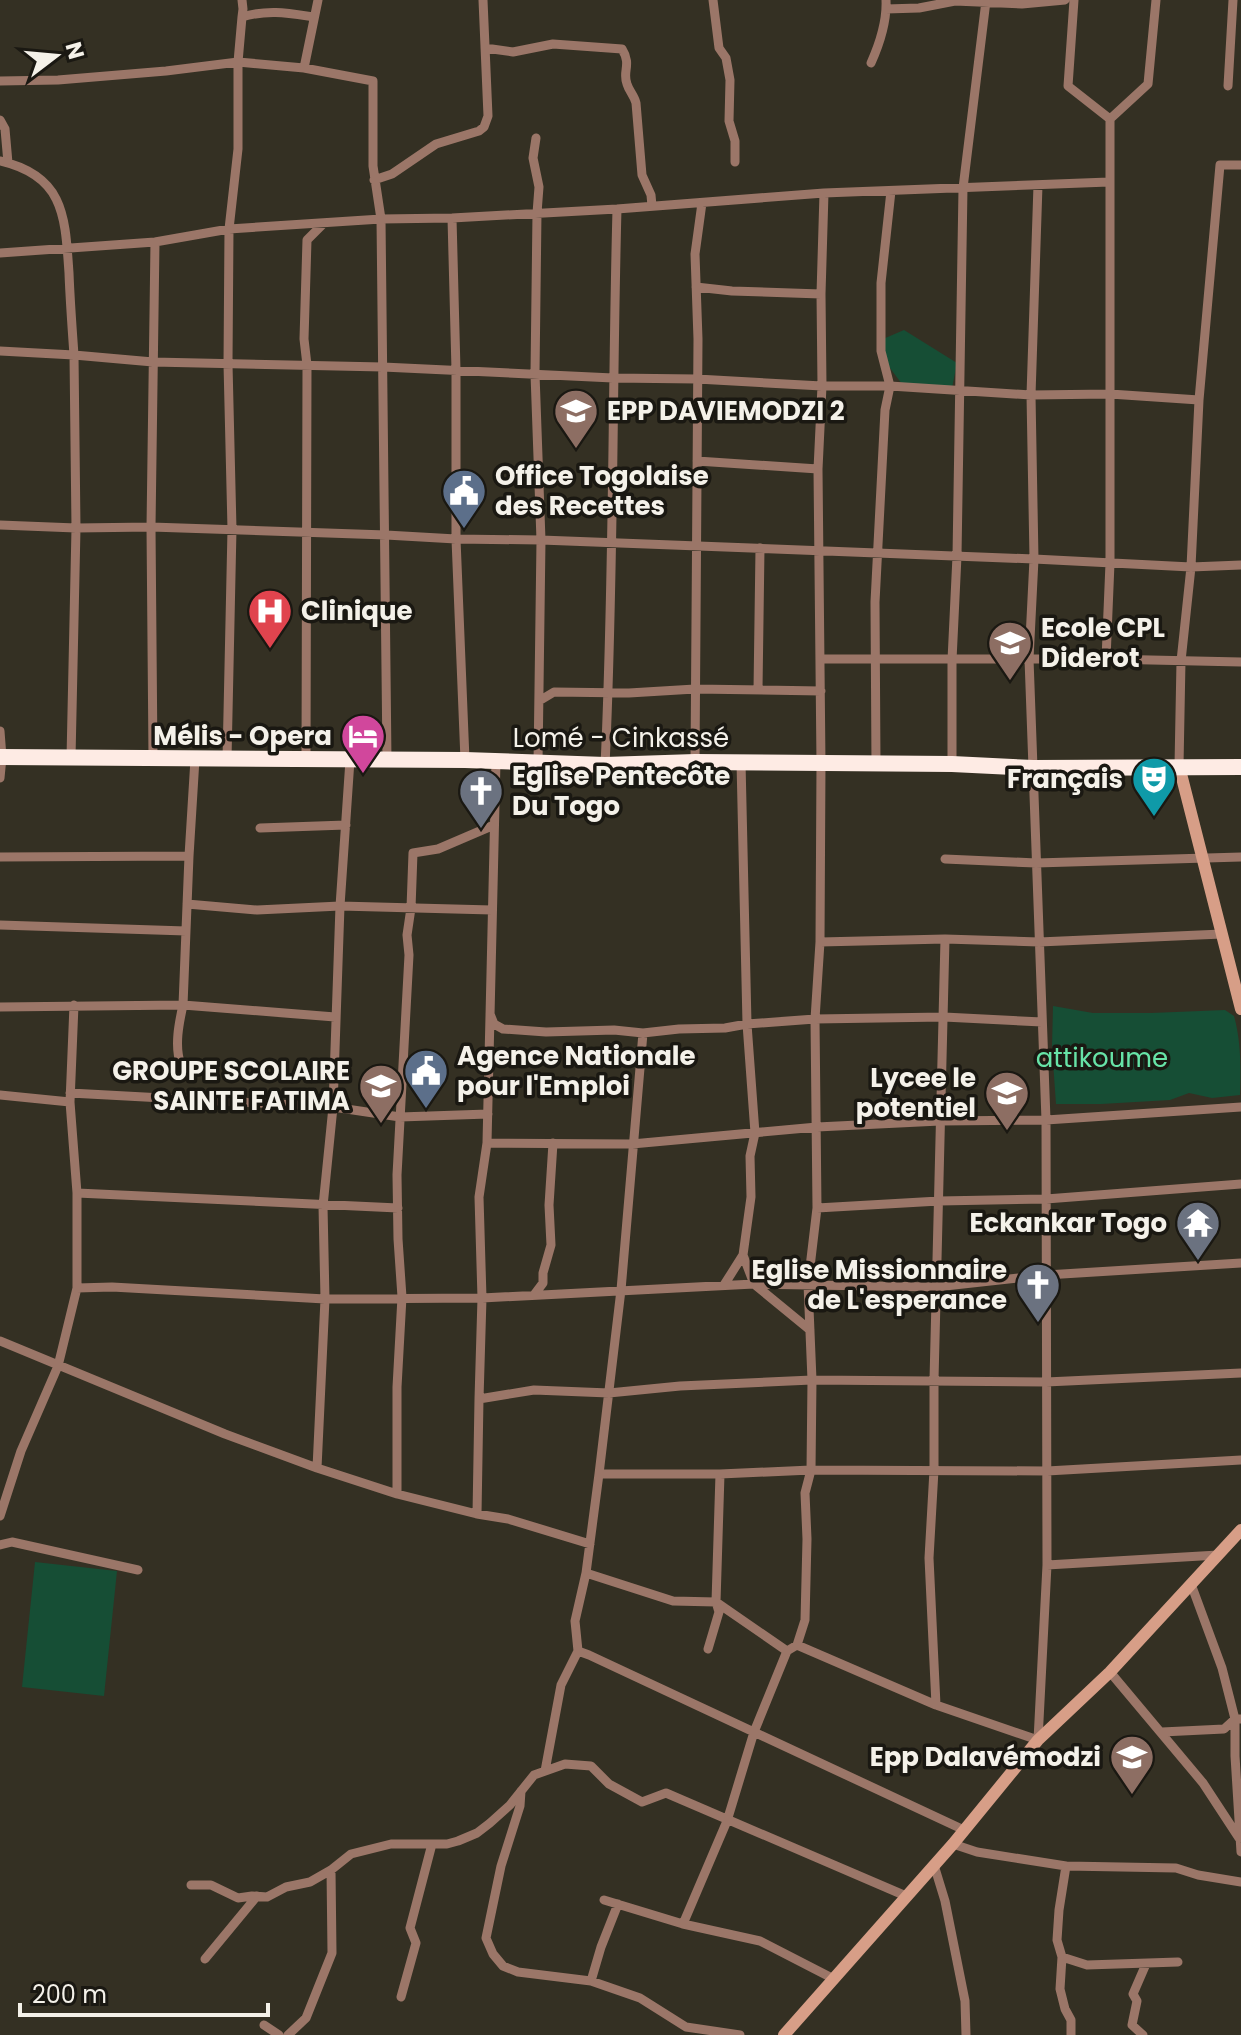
<svg xmlns="http://www.w3.org/2000/svg" width="1241" height="2035" viewBox="0 0 1241 2035" font-family="Poppins,sans-serif">
<style>
.green{fill:#164e35}
.lines{fill:none;stroke-linecap:round;stroke-linejoin:round}
.street{stroke:#9b7668;stroke-width:9}
.secondary{stroke:#d79e87;stroke-width:12}
.highway{stroke:#feebe4;stroke-width:16}
.labels{text-anchor:middle;dominant-baseline:central;stroke-width:7;stroke-linejoin:round;paint-order:stroke}
.poi-label{font-size:26px;font-weight:bold;fill:#f4f1e9;stroke:#1a1812;text-anchor:end}
.street-label{font-size:26px;fill:#f4f1e9;stroke:#1a1812}
.park-label{font-size:26px;fill:#67e3a7;stroke:#1a1812}
</style>
<rect width="100%" height="100%" fill="#343023"/>
<path class="green" d="M904,330L957,363L952,388L902,384L884,360L883,339Z
M1053,1006L1093,1013H1151L1225,1010L1234,1016C1241,1041 1241,1068 1240,1095L1212,1098L1189,1093L1170,1100L1101,1104H1056L1052,1048Z
M35,1562L117,1571L104,1696L22,1687Z"/>
<g class="lines">
<path class="street" d="M242,0L243,9L242,17
M713,0L719,48L726,58L730,80L729,121L735,141V162
M1074,0L1068,86L1110,119
M886,9L919,8L955,1L1022,4L1065,0
M485,48L513,52L553,44L622,49C632,65 622,71 627,84C629,91 634,95 636,103L642,175L651,195L652,206
M871,63C880,43 887,22 886,0
M304,68L318,0
M0,81L58,80L166,71L238,62L304,68L373,81V166L381,219L387,760
M1228,86L1233,0
M0,120L5,129L8,163
M536,138L533,158L539,187L537,213L535,374L541,540L538,763
M0,161C65,176 65,217 69,273C70,300 72,327 74,355L0,351
M374,180L392,174L436,144L479,131L484,127L488,116L483,0
M452,218L456,370V539L465,760
M0,253L155,242L229,229L381,219L452,218L617,209L824,193L1109,182
M696,287L732,291L821,294
M697,461L818,469
M0,525L76,528L151,527L386,535L456,539L541,540L1034,559L1191,567L1241,565
M820,659H1106L1241,662
M1106,659L1110,563V119L1148,84L1156,0
M758,690L760,548
M539,701L554,692L629,693L695,689L821,691
M0,731L2,757L0,778
M71,758L76,528L74,355L153,362L383,367L613,378L697,379L822,386H890L1031,395L1110,394L1199,400
M153,758L151,527L155,242
M227,759L232,529L228,364L229,229L238,149V62L242,17C269,9 288,13 314,17
M306,759L307,365L304,339L307,240L324,223
M496,761L487,1143L479,1197L482,1298L479,1399L534,1390L609,1393L680,1386L812,1380L1046,1382L1241,1373
M695,762L698,339L695,254L702,203
M741,762L747,1024L755,1133L750,1156L751,1197L743,1255L754,1284L810,1330
M876,764L875,602L885,410L890,386L881,351V283L891,191
M952,764V660L957,556L963,188L986,1
M605,765C614,580 612,394 617,209
M1179,766L1181,661L1191,567L1199,400L1220,165H1241
M260,828L346,825
M0,857L189,856
M945,859L1036,863L1241,857
M187,904L257,910L340,906L492,910
M0,925L186,931
M820,942L945,939L1039,942L1222,934
M0,1007L183,1005L335,1017
M490,1014L494,1024L503,1029L546,1032L614,1030L643,1033L679,1029L725,1028L747,1024L815,1019L944,1017L1042,1022
M181,1065C174,1047 179,1023 183,1005L189,856L195,759
M70,1093L333,1107L400,1117L488,1114
M0,1095L70,1102
M487,1143L632,1144L817,1127L940,1121L1046,1120L1241,1107
M77,1193L398,1208
M817,1208L939,1201L1046,1199L1241,1184
M724,1285L743,1255
M77,1288L112,1287L325,1299L482,1298L754,1284L936,1287L1046,1275L1241,1263
M534,1295L543,1283V1273L551,1245L549,1205L553,1143
M0,1341L225,1434L317,1468L397,1494L477,1514L508,1519L590,1544
M317,1468L325,1299L323,1206L333,1107L340,906L350,760
M599,1474L621,1290L643,1033
M397,1494V1387L402,1297L398,1239L397,1175L409,955L407,935L411,908L413,853L438,849L494,825
M477,1514L479,1399
M0,1516L21,1451L58,1366L77,1288V1193L70,1102L74,1005
M0,1545L12,1542L138,1570
M1047,1565L1218,1555
M586,1573L673,1601L716,1602L787,1651
M1191,1584L1222,1668L1235,1719V1756L1241,1852
M797,1645L936,1705L1038,1740L1047,1565L1046,1120L1029,659L1034,559L1031,395L1038,185
M708,1649L719,1612L716,1602L720,1474
M578,1651L589,1655L964,1830
M1110,1672L1203,1783L1239,1838
M936,1705L929,1558L934,1470V1380L945,939
M1162,1732L1224,1729L1235,1719H1241
M545,1771L561,1685L578,1651L575,1621L586,1573L599,1474H720L811,1470L1047,1471L1241,1460
M521,1791L520,1806L501,1866L486,1938L493,1954L503,1966L518,1972L591,1981L640,1998L686,2027L740,2035
M953,1844L977,1852L1066,1866L1176,1868L1198,1875L1241,1882
M934,1865L945,1901L965,2001L966,2035
M1066,1866L1059,1910L1057,1940L1062,1957L1060,1989L1065,2009L1071,2020V2035
M191,1885H211L238,1898L252,1896L267,1897L286,1887L310,1882L331,1870L351,1854L391,1844H447L458,1841L477,1833L490,1823L510,1805L534,1775L565,1764L591,1766L609,1784L642,1802L666,1793L906,1896
M604,1900L683,1924L760,1941L832,1978
M683,1924L727,1821L754,1732L787,1651L797,1645L805,1620L807,1539L805,1493L811,1470L812,1380L808,1284L817,1208L815,1019L820,942L821,763L818,469L822,386L821,294L824,193
M1062,1957L1087,1965L1178,1962
M205,1959L257,1896
M591,1981L601,1947L618,1904
M401,1997L416,1943L410,1928L432,1844
M264,2025L279,2035
M288,2035L306,2018L332,1953L331,1870
M1143,2035L1132,2025L1137,2001L1133,1994L1146,1964"/>
<path class="secondary" d="M1179,766L1241,1009
M784,2035L953,1844L1038,1740L1110,1672L1241,1530"/>
<path class="highway" d="M0,757L465,760L605,765L695,762L952,764L1033,768L1241,767"/>
</g>
<defs>
<g id="school-pin" transform="scale(2.3)"><path d="M0 17L-7.5 6A9.5 9.5 0 1 1 7.5 6Z" fill="#8d6e63" stroke="#1a1812"/><path d="M0-5L7-2L0 1L-7-2ZM-4 1L0 2.5L4 1V4Q0 6-4 4Z" fill="#fff"/></g>
<g id="civic-pin" transform="scale(2.3)"><path d="M0 17L-7.5 6A9.5 9.5 0 1 1 7.5 6Z" fill="#5c6f8a" stroke="#1a1812"/><path d="M-.6-6.5H3V-4.5H.6V-3L4-1V1h2V6H-6V1h2V-1L-.6-3ZM-1.2 2.5V6h2.4V2.5Z" fill="#fff"/></g>
<g id="hospital-pin" transform="scale(2.3)"><path d="M0 17L-7.5 6A9.5 9.5 0 1 1 7.5 6Z" fill="#e0444e" stroke="#1a1812"/><path d="M-5-5h3v3.5h4V-5h3V5h-3V1.5h-4V5h-3Z" fill="#fff"/></g>
<g id="hotel-pin" transform="scale(2.3)"><path d="M0 17L-7.5 6A9.5 9.5 0 1 1 7.5 6Z" fill="#d1479c" stroke="#1a1812"/><path d="M-6-4.5h1.5V1H6V5H4.5V3h-9V5H-6ZM-4 0a1.8 1.8 0 1 1 3.6 0ZM.5 0V-2.5h3Q6-2.5 6 0Z" fill="#fff"/></g>
<g id="theatre-pin" transform="scale(2.3)"><path d="M0 17L-7.5 6A9.5 9.5 0 1 1 7.5 6Z" fill="#0f9aa8" stroke="#1a1812"/><path d="M-5-5.5Q0-4 5-5.5V0Q5 5 0 6Q-5 5-5 0ZM-3.3-2.5H-1v1.5H-3.3ZM1-2.5H3.3v1.5H1ZM-2.8 1Q0 5.5 2.8 1Z" fill="#fff"/></g>
<g id="church-pin" transform="scale(2.3)"><path d="M0 17L-7.5 6A9.5 9.5 0 1 1 7.5 6Z" fill="#6b7280" stroke="#1a1812"/><path d="M-1.2-6h2.4v3.5h3.3v2.4h-3.3V6h-2.4V-.1h-3.3v-2.4h3.3Z" fill="#fff"/></g>
<g id="temple-pin" transform="scale(2.3)"><path d="M0 17L-7.5 6A9.5 9.5 0 1 1 7.5 6Z" fill="#6b7280" stroke="#1a1812"/><path d="M0-6L5-2H3V0L6.5 2.5H4V6H1.5V3h-3V6H-4V2.5H-6.5L-3 0V-2H-5Z" fill="#fff"/></g>
</defs>
<g fill-rule="evenodd">
<use href="#school-pin" x="576" y="411"/>
<use href="#civic-pin" x="464" y="491"/>
<use href="#hospital-pin" x="270" y="611"/>
<use href="#school-pin" x="1010" y="643"/>
<use href="#hotel-pin" x="363" y="736"/>
<use href="#theatre-pin" x="1154" y="779"/>
<use href="#church-pin" x="481" y="791"/>
<use href="#civic-pin" x="426" y="1071"/>
<use href="#school-pin" x="381" y="1086"/>
<use href="#school-pin" x="1007" y="1093"/>
<use href="#temple-pin" x="1198" y="1223"/>
<use href="#church-pin" x="1038" y="1285"/>
<use href="#school-pin" x="1132" y="1757"/>
</g>
<g class="labels">
<g class="poi-label">
<text x="607" y="411" text-anchor="start">EPP DAVIEMODZI 2</text>
<text x="495" y="476" text-anchor="start">Office Togolaise<tspan x="495" dy="30">des Recettes</tspan></text>
<text x="301" y="611" text-anchor="start">Clinique</text>
<text x="1041" y="628" text-anchor="start">Ecole CPL<tspan x="1041" dy="30">Diderot</tspan></text>
<text x="332" y="736">Mélis - Opera</text>
<text x="512" y="776" text-anchor="start">Eglise Pentecôte<tspan x="512" dy="30">Du Togo</tspan></text>
<text x="1123" y="779">Français</text>
<text x="457" y="1056" text-anchor="start">Agence Nationale<tspan x="457" dy="30">pour l'Emploi</tspan></text>
<text x="350" y="1071">GROUPE SCOLAIRE<tspan x="350" dy="30">SAINTE FATIMA</tspan></text>
<text x="976" y="1078">Lycee le<tspan x="976" dy="30">potentiel</tspan></text>
<text x="1167" y="1223">Eckankar Togo</text>
<text x="1007" y="1270">Eglise Missionnaire<tspan x="1007" dy="30">de L'esperance</tspan></text>
<text x="1101" y="1757">Epp Dalavémodzi</text>
</g>
<g class="street-label">
<text x="621" y="738">Lomé - Cinkassé</text>
</g>
<g class="park-label">
<text x="1102" y="1058">attikoume</text>
</g>
</g>
<g transform="translate(56 56) rotate(74)" stroke="#1a1812" stroke-width="6" paint-order="stroke">
<path d="M0-6L14 30L0 20L-14 30Z" fill="#f4f1e9"/>
<text y="-12" font-size="22" font-weight="bold" text-anchor="middle" fill="#f4f1e9">N</text>
</g>
<path d="M20 2003v12h248v-12" fill="none" stroke="#f4f1e9" stroke-width="4"/>
<text x="32" y="2003" font-size="24" fill="#f4f1e9" stroke="#1a1812" stroke-width="6" paint-order="stroke">200 m</text>
</svg>
